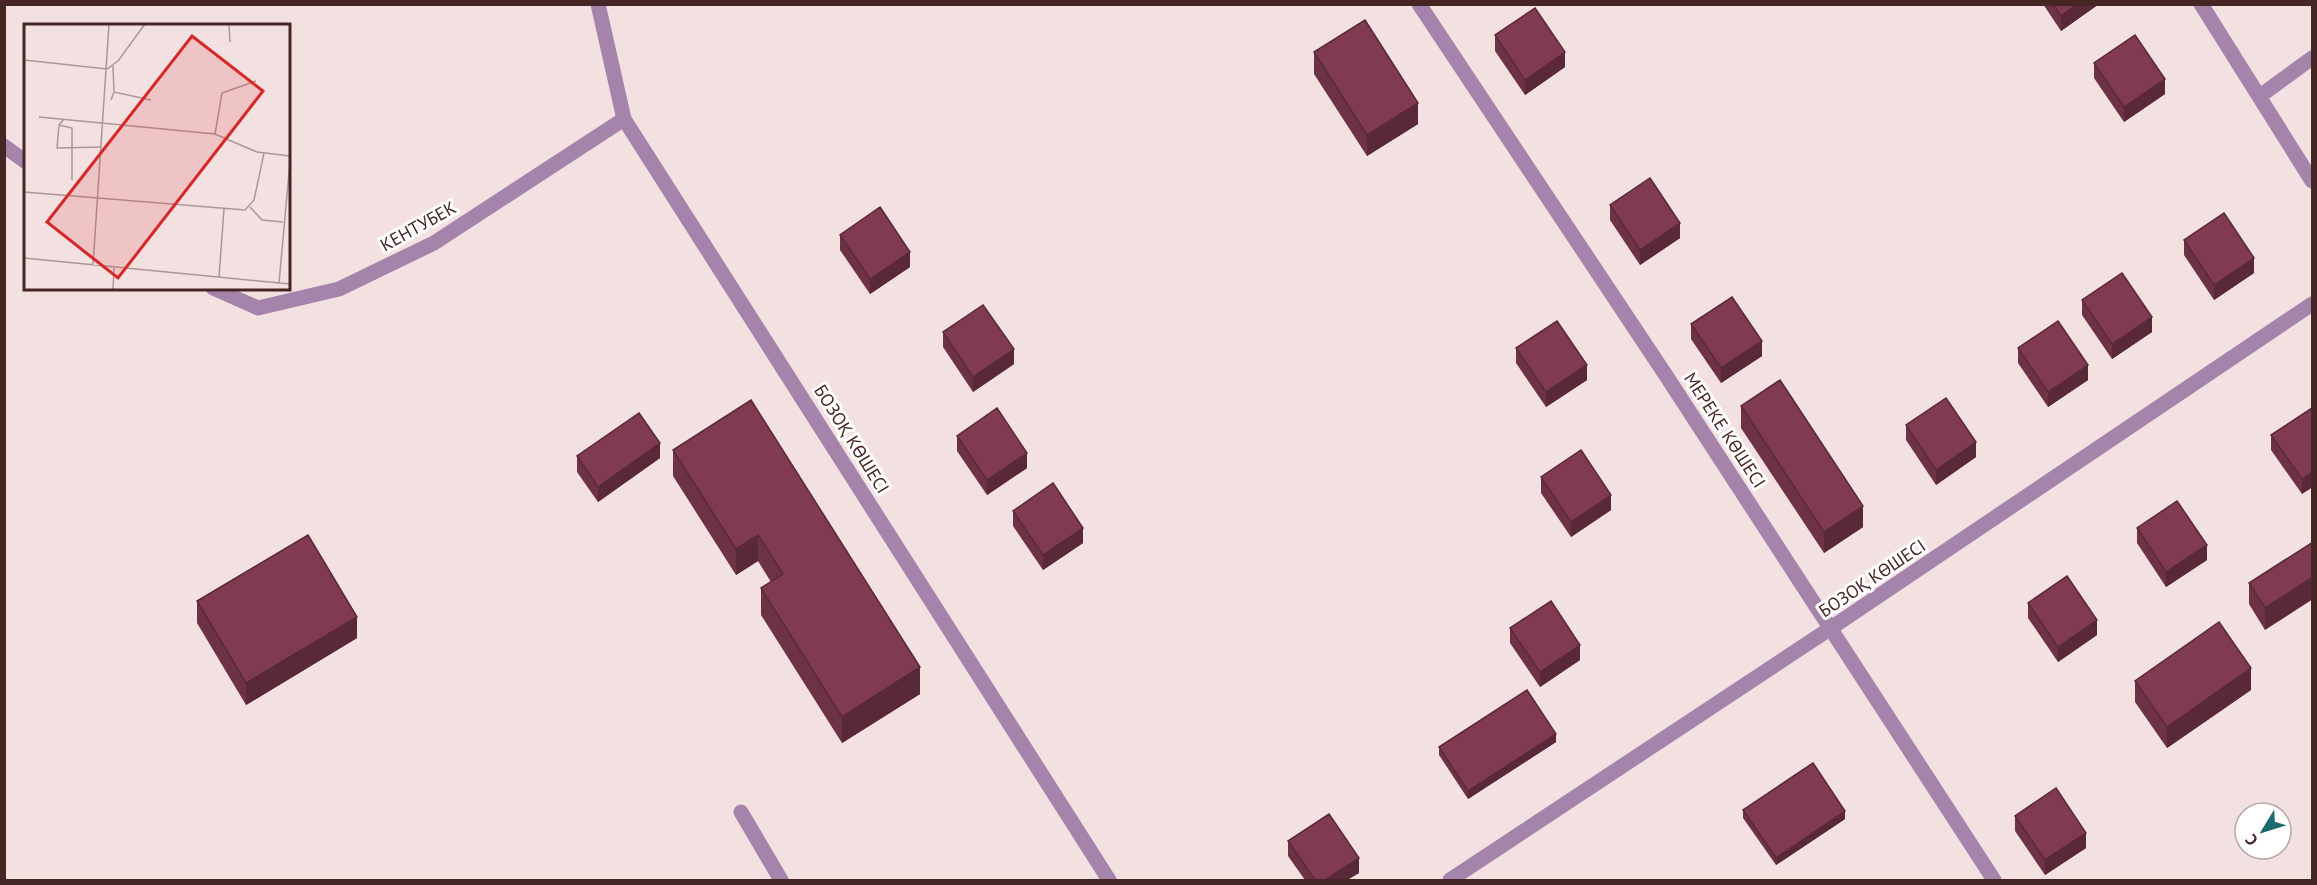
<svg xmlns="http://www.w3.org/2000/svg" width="2317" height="885" viewBox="0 0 2317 885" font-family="'PT Sans',sans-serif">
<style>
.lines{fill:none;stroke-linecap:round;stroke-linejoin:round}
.minor{stroke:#a584ac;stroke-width:15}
.wall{fill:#6e3246}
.shaded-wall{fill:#5a2939}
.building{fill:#803a51;stroke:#5a2939;stroke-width:1.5}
.labels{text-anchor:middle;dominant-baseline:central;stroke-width:6;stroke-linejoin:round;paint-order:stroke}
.street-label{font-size:18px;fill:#462525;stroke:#fff}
.inset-road{fill:none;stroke:#ae9595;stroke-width:1.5}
.view{fill:#d62828;fill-opacity:0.15;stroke:#d62828;stroke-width:3}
.inset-edge{fill:none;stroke:#462525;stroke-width:3}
</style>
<rect width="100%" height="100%" fill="#f3e0e0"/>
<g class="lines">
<path class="minor" d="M598,4L624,119L1109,880
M1419,4L1667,377L1994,880
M2201,4L2312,181
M2260,96L2312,58
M4,146L26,162
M213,288L258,308L339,289L434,243L624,119
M741,812L781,880
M1450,880L1831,628L2312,304"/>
</g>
<path class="wall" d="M2043,4H2099L2061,31Z
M1495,35L1565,67L1525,95L1495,51Z
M1314,52L1418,124L1367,156L1314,74Z
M2094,63L2165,94L2124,122L2094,78Z
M1610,205L1680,238L1640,265L1610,220Z
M840,235L910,267L870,294L840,250Z
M2184,240L2254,273L2214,300L2184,255Z
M2082,300L2152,332L2112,359L2082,315Z
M1691,324L1762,356L1721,383L1691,339Z
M943,332L1014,364L973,392L943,347Z
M1516,348L1587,380L1546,407L1516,363Z
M2018,348L2088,380L2048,407L2018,363Z
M1741,406L1863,527L1824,553L1741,428Z
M2313,409L2302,494L2271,450V435Z
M1906,425L1976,457L1936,485L1906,440Z
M957,436L1027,468L987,495L957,451Z
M673,450L920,694L842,743L761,615V588L771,582L758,561L736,575L673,476Z
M577,456L660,458L598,502L577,472Z
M1541,477L1611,510L1571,537L1541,493Z
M1013,511L1083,543L1043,570L1013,526Z
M2137,528L2207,560L2166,587L2137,543Z
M2313,542L2265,630L2249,604V583Z
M197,601L357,638L246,705L197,623Z
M2028,603L2097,635L2058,662L2028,618Z
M1510,628L1580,660L1540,687L1510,643Z
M2135,681L2251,690L2167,748L2135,702Z
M1556,742L1468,799L1439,755V747Z
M1743,810L1845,819L1776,865L1743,818Z
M2015,816L2086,848L2045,875L2015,831Z
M1288,841L1359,873L1347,880H1305L1288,856Z"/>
<path class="shaded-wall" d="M2077,4H2099L2061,31V16Z
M1565,52V67L1525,95V80Z
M2165,79V94L2124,122V107Z
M1418,103V124L1367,156V135Z
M1680,223V238L1640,265V250Z
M910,252V267L870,294V279Z
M2254,258V273L2214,300V285Z
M2152,317V332L2112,359V344Z
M1762,341V356L1721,383V368Z
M1014,349V364L973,392V377Z
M1587,365V380L1546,407V392Z
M2088,365V380L2048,407V392Z
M1976,442V457L1936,485V470Z
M660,443V458L598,502V487Z
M1027,453V468L987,495V480Z
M2313,472V487L2302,494V479Z
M1611,495V510L1571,537V522Z
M1863,506V527L1824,553V532Z
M1083,528V543L1043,570V555Z
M758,535V561L736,575V549Z
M2207,545V560L2166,587V572Z
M2313,577V599L2265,630V608Z
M357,617V638L246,705V683Z
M2097,620V635L2058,662V647Z
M1580,645V660L1540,687V672Z
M920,667V694L842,743V717Z
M2251,668V690L2167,748V727Z
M1556,734V742L1468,799V791Z
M1845,811V819L1776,865V858Z
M2086,833V848L2045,875V860Z
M1359,858V873L1347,880H1325Z"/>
<path class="building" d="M2053,4H2077L2061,16Z
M1535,8L1565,52L1525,80L1495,35Z
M1365,20L1418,103L1367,135L1314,52Z
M2135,35L2165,79L2124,107L2094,63Z
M1650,178L1680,223L1640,250L1610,205Z
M880,207L910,252L870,279L840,235Z
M2224,213L2254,258L2214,285L2184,240Z
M2122,273L2152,317L2112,344L2082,300Z
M1732,297L1762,341L1721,368L1691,324Z
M983,305L1014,349L973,377L943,332Z
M1557,321L1587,365L1546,392L1516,348Z
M2058,321L2088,365L2048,392L2018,348Z
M1780,380L1863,506L1824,532L1741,406Z
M1946,398L1976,442L1936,470L1906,425Z
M751,400L920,667L842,717L761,588L783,574L758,535L736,549L673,450Z
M997,408L1027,453L987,480L957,436Z
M2312,408L2313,409V472L2302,479L2271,435Z
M639,413L660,443L598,487L577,456Z
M1581,450L1611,495L1571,522L1541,477Z
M1053,483L1083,528L1043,555L1013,511Z
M2177,501L2207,545L2166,572L2137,528Z
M308,535L357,617L246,683L197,601Z
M2313,542V577L2265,608L2249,583Z
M2067,576L2097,620L2058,647L2028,603Z
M1551,601L1580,645L1540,672L1510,628Z
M2219,622L2251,668L2167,727L2135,681Z
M1527,690L1556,734L1468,791L1439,747Z
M1813,763L1845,811L1776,858L1743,810Z
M2056,788L2086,833L2045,860L2015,816Z
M1329,814L1359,858L1325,880H1315L1288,841Z"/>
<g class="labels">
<g class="street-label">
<text transform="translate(418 226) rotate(-29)">КЕНТУБЕК</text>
<text transform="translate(1725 430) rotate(57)">МЕРЕКЕ КӨШЕСІ</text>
<text transform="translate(852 439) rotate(58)">БОЗОҚ КӨШЕСІ</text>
<text transform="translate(1872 578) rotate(-34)">БОЗОҚ КӨШЕСІ</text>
</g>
</g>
<g transform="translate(24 24)">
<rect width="266" height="266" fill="#f3e0e0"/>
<path class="inset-road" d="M205,0L206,18M0,36L83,45L94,37L121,0M89,42L90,68M87,76L90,68L127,76M15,93L191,110L233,128L266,132M40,95L35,101L33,124L78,123M35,101L48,104V156M191,110L198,69L232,57M0,168L221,186L230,176L240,129M226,183L238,196L259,198M0,234L266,260M69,241L85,0M195,253L200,185M255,259L266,138M89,265L90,243"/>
<path class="view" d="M168,12L239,67L94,254L23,198Z"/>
<rect width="266" height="266" class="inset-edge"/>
</g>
<rect width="2317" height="885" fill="none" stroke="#462525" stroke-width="12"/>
<g transform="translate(2263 831) rotate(232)"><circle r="28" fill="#ffffff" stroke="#b5a8a8" stroke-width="1.5"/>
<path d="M0-4.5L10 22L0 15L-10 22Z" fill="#1d6a6e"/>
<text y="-9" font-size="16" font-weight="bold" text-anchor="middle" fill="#462525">С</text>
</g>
</svg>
